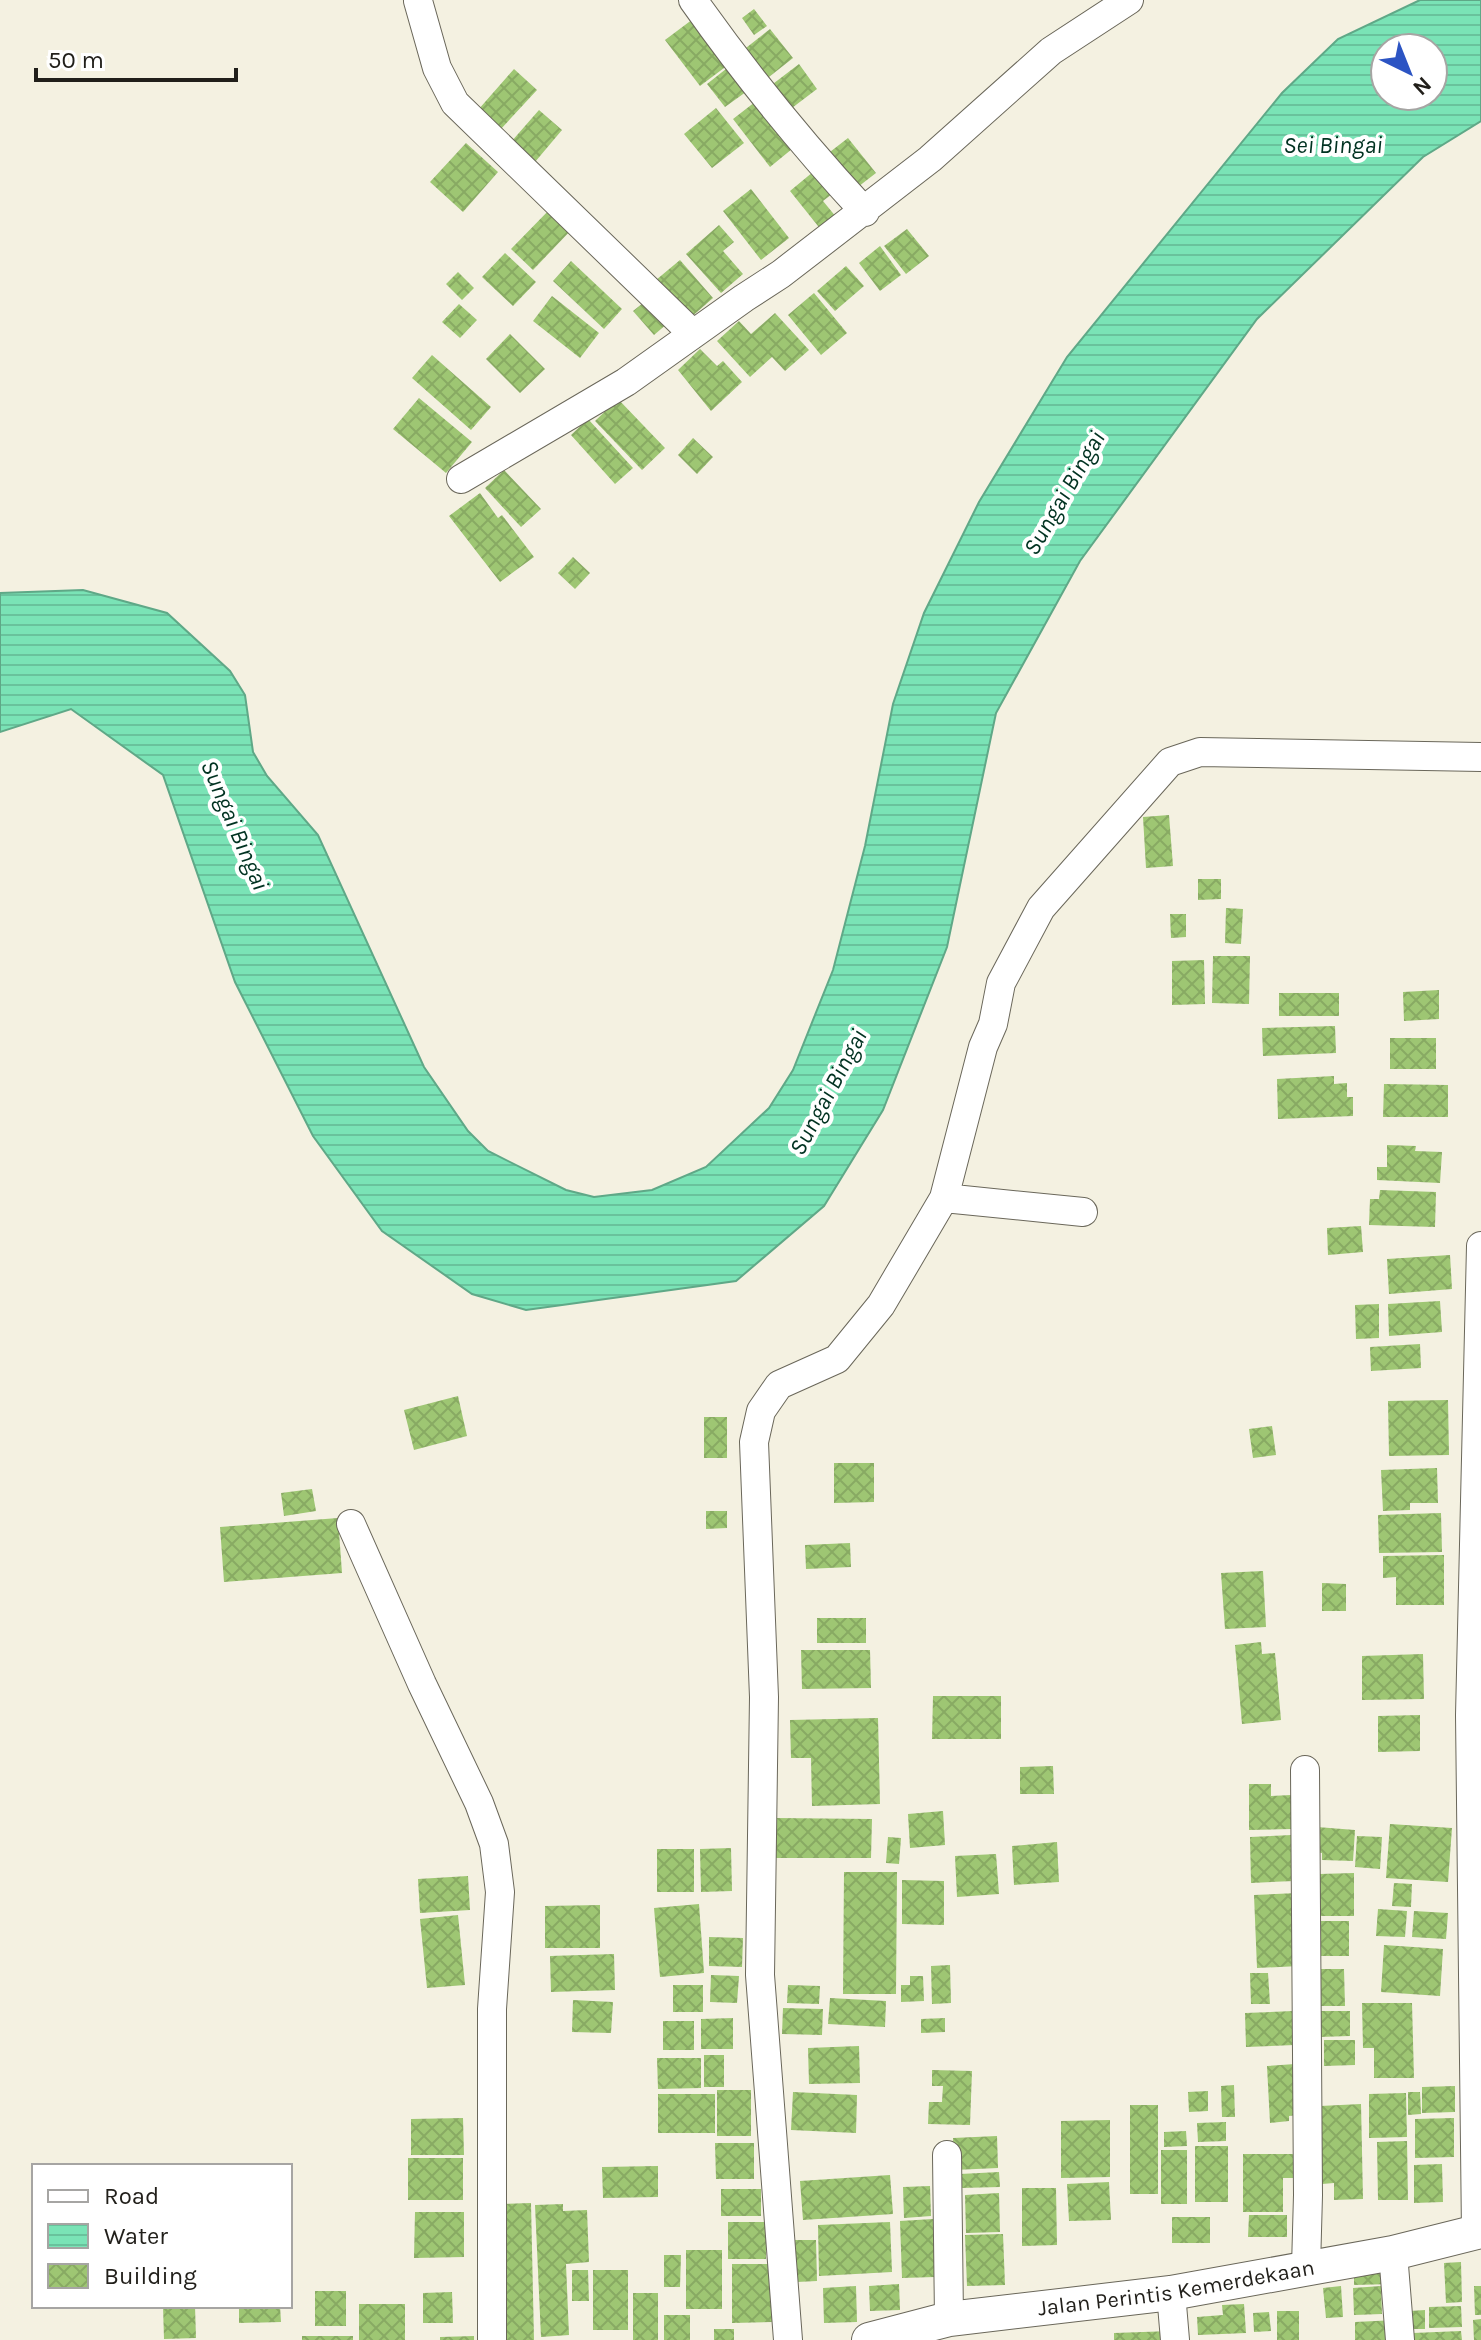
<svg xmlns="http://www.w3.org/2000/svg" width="1481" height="2340" viewBox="0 0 1481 2340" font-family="Karla,sans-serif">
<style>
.water{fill:url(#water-rules);stroke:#5fa887;stroke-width:2;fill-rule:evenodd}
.building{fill:url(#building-cross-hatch)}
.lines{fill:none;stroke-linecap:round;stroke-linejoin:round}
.minor-casing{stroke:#6a675a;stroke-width:30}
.tertiary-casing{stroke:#6a675a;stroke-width:36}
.minor{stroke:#fff;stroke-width:28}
.tertiary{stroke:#fff;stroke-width:34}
.labels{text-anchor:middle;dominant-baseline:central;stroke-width:8;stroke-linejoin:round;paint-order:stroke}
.street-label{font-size:22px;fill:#211f1a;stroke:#fff}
.water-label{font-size:24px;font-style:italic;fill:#013221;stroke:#fff}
</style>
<defs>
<pattern id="water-rules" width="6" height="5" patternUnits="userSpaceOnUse" patternTransform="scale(2)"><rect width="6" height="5" fill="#7ae3b6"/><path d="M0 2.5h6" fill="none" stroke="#69c29c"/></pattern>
<pattern id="building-cross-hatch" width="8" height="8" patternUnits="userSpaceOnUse" patternTransform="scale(2)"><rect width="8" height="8" fill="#9ec673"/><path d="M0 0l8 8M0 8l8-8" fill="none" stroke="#88aa63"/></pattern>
</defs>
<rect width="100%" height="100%" fill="#f4f1e1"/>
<path class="water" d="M1420,0H1481V121L1423,157L1257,319L1080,561L996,713L947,947L883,1110L824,1206L736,1281L526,1310L472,1294L382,1231L313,1136L235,982L163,775L71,709L0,732V593L83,590L167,613L230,671L245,695L253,752L267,776L318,835L424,1067L468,1131L488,1151L566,1190L594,1197L652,1190L706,1167L769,1108L793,1070L833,970L865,846L893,704L924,613L979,502L1067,357L1282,93L1338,39ZM1385,48H1433V96H1385Z"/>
<path class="building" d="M754,9L767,26L754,35L742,18Z
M697,16L732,62L700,86L665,40Z
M770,29L793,58L760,84L737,55Z
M799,64L817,89L784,114L765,90Z
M731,65L750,89L725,107L707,84Z
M514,69L537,90L500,130L478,110Z
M755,102L792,149L770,167L733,119Z
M716,108L744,143L712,168L684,134Z
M539,110L562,130L535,162L511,142Z
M848,138L876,173L854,190L826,155Z
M466,143L498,172L463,212L430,182Z
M819,167L837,190L823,201L841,223L826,236L790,191Z
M751,189L789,238L761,260L723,211Z
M552,207L573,228L533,270L511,249Z
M719,225L734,242L723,251L743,274L721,293L686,254Z
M907,229L929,256L906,274L884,246Z
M880,246L901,275L880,291L859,263Z
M505,253L536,282L513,306L482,277Z
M680,260L713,298L689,319L656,280Z
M571,261L622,309L604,329L553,281Z
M846,266L864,286L835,311L817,291Z
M458,272L474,288L462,300L446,284Z
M814,293L847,333L821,355L788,315Z
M552,296L599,333L580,358L533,321Z
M648,299L668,323L654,335L633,311Z
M459,304L477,320L460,338L442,322Z
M775,313L809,350L785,371L772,357L750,377L717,341L739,321L751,334Z
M510,334L545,369L520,393L486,359Z
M700,349L717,366L723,361L742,382L711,411L678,370Z
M432,355L491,407L471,430L412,378Z
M419,398L472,442L446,473L393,429Z
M618,399L665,448L642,470L595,421Z
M588,419L633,468L615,484L571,435Z
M693,438L713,457L697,474L678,455Z
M504,470L541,509L521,527L485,488Z
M480,493L498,518L502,515L534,557L500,582L449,516Z
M573,557L590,573L575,589L558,573Z
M1169,815L1173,866L1146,868L1143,817Z
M1198,879H1221V899L1198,900Z
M1226,908L1243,909L1241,944L1225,943Z
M1170,914H1186V937L1171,938Z
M1213,956H1250L1249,1004L1212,1003Z
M1204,960L1205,1004L1172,1005V961Z
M1439,990V1019L1404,1021L1403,992Z
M1279,993H1339V1016H1279Z
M1335,1026L1336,1053L1263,1056L1262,1028Z
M1390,1038H1436V1069H1390Z
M1334,1076V1084L1347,1083V1097H1353V1116L1278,1119L1277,1079Z
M1384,1084L1448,1085V1117H1383Z
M1387,1145L1416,1146L1415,1151L1442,1152L1440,1183L1377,1180V1167H1387Z
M1380,1190L1436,1192L1435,1227L1369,1225L1370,1199H1379Z
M1361,1226L1363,1252L1328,1255L1327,1228Z
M1450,1255L1452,1289L1389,1294L1387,1259Z
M1440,1301L1442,1332L1389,1336L1388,1304Z
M1379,1304V1338L1356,1339L1355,1305Z
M1420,1344L1421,1368L1371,1371L1370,1347Z
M458,1396L467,1436L414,1450L404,1410Z
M1448,1400L1449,1455L1389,1456L1388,1401Z
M704,1417H727V1458H704Z
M1272,1426L1276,1455L1253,1458L1249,1429Z
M834,1463H874V1502L834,1503Z
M1437,1468L1438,1503H1410V1510L1383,1511L1381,1470Z
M312,1489L316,1511L284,1516L281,1493Z
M706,1511H727V1528L706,1529Z
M1441,1513L1442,1552L1379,1553L1378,1515Z
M338,1518L342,1573L224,1582L220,1527Z
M850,1543L851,1567L806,1569L805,1545Z
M1444,1555V1605H1396V1577L1383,1578V1556Z
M1263,1571L1266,1627L1225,1629L1221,1573Z
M1322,1583L1346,1584V1611H1322Z
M817,1618H866V1643H817Z
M1261,1642L1262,1654L1275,1653L1281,1720L1242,1724L1235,1645Z
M801,1650H870L871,1688L802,1689Z
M1423,1654L1424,1699L1362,1700V1656Z
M933,1696H1001V1739H932Z
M1420,1715V1751L1378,1752V1716Z
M878,1718L880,1804L812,1806L811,1758H791L790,1720Z
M1053,1766L1054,1794H1020V1767Z
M1249,1784H1271V1796L1291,1795V1829L1249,1830Z
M943,1811L945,1845L910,1848L908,1814Z
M776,1818L872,1819L871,1858H776Z
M1390,1824L1452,1828L1448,1882L1386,1878Z
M1317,1827L1355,1830L1353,1861L1322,1860V1853L1315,1852Z
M1292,1835L1294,1881L1251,1883L1250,1837Z
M1357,1836L1382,1837L1380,1869L1355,1867Z
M888,1837L901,1838L899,1864L886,1863Z
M1057,1842L1059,1882L1014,1885L1012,1846Z
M731,1848L732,1891L701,1892L700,1849Z
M657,1849H694V1892H657Z
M996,1854L999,1894L957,1897L955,1856Z
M844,1872H897L896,1994H843Z
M1354,1873V1916H1319V1874Z
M468,1876L470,1910L420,1913L418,1879Z
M902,1880L944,1881V1925L902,1924Z
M1394,1883L1412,1884L1411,1907L1392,1906Z
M1297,1893L1299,1966L1257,1968L1254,1895Z
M699,1904L704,1973L660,1977L654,1908Z
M600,1905V1948H545V1906Z
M1378,1909L1407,1911L1405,1937L1376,1936Z
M1414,1911L1448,1913L1446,1939L1412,1937Z
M458,1915L465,1985L427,1988L420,1919Z
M1321,1921H1349V1956H1321Z
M709,1937L743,1938L742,1967L709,1966Z
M1384,1945L1443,1949L1440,1996L1381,1992Z
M614,1954L615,1990L551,1992L550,1956Z
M950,1965L951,2003L932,2004L931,1966Z
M1318,1969H1344L1345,2006H1319Z
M1250,1973H1268L1270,2004H1251Z
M711,1975L739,1976L737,2003L710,2002Z
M910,1976H923L924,2001L901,2002V1985H910Z
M673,1985H703V2012H673Z
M788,1985L820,1986L819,2004L787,2003Z
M830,1998L886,2001L885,2027L828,2024Z
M573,2000L613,2002L611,2033L572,2032Z
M1362,2003H1412L1414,2078H1374V2048H1363Z
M783,2008L823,2009L822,2035L782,2034Z
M1293,2011L1295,2045L1246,2047L1245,2013Z
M1319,2011H1350V2036L1319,2037Z
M733,2018V2049H701V2019Z
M945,2018V2032L921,2033V2019Z
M663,2021H694V2050H663Z
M1324,2040H1355V2065L1324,2066Z
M859,2046L860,2083L809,2084L808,2048Z
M704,2055H724V2087H704Z
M657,2058H701V2088L658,2089Z
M1295,2064L1298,2115L1289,2116V2121L1270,2123L1267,2066Z
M932,2070L972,2071L970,2125L928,2124L929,2102H942L943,2086H932Z
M1234,2085L1235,2117H1222L1221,2086Z
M1455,2086V2112L1422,2113V2087Z
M717,2090H751V2136H717Z
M1208,2091V2111L1189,2112L1188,2092Z
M793,2092L857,2095L856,2133L791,2130Z
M1408,2092H1420L1421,2114L1408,2115Z
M1406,2093L1407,2137L1369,2138V2094Z
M658,2094H715V2133H658Z
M1361,2104L1363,2199L1334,2200V2183L1322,2184L1320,2106Z
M1130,2105H1158V2194H1130Z
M463,2118L464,2155H411V2119Z
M1454,2118V2157L1415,2158V2119Z
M1110,2120V2177L1061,2178V2121Z
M1226,2122V2141L1198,2142L1197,2123Z
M1186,2131L1187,2146L1164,2147V2132Z
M997,2136L998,2168L954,2170L953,2138Z
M1407,2141L1408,2200H1378L1377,2142Z
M715,2143H754V2179H716Z
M1195,2146H1228V2202H1195Z
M1161,2150H1187V2204H1161Z
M1243,2154H1301V2178H1283V2212H1243Z
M408,2158H463V2200H408Z
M1442,2164L1443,2202L1414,2203V2165Z
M658,2166V2197L603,2198L602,2167Z
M999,2172L1000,2187L961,2188L960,2174Z
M890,2175L893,2214L803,2220L800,2181Z
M1109,2182L1111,2220L1069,2221L1067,2184Z
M930,2186L931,2216L904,2218L903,2187Z
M1022,2188H1056L1057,2245L1022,2246Z
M721,2189H761V2216H721Z
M999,2193L1000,2232L966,2233L965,2195Z
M531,2203L534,2340H503L500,2204Z
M563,2204V2211L587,2210L589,2262L566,2264L569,2335L541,2337L535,2205Z
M415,2212H464V2257L414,2258Z
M1249,2215H1287V2237H1248Z
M1172,2217H1210V2243H1172Z
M933,2219L935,2277L902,2278L900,2221Z
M728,2222H766V2259H728Z
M890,2222L892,2272L819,2276L818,2225Z
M1003,2234L1005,2285L967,2286L965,2235Z
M795,2240H816L817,2281L797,2282Z
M686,2250H722V2309H686Z
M664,2255H681L680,2287H664Z
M1461,2262L1462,2302L1446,2303L1444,2263Z
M732,2264H772V2322L732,2323Z
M1393,2266V2284L1354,2285V2268Z
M572,2270H588L589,2301H572Z
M593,2270H628V2330H593Z
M899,2284L900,2310L870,2311L869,2286Z
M856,2286L857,2322L824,2323L823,2288Z
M1341,2286L1343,2317L1326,2318L1323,2288Z
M1381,2286L1382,2314L1354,2315L1353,2288Z
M1474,2286H1481V2315H1475Z
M315,2291H346V2326H315Z
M452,2292L453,2323H423V2293Z
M633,2293H658V2340H633Z
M359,2304H405V2340H359Z
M1244,2304L1246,2333L1198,2335L1197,2317L1223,2315L1222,2305Z
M163,2306H195L196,2338L164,2339Z
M239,2306H280L281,2322L239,2323Z
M1461,2306L1462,2327L1429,2328V2307Z
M1425,2310V2329H1410V2311Z
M1277,2311H1299V2340H1277Z
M1269,2312L1271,2331L1254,2332L1253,2313Z
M664,2315H690V2340H664Z
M1481,2319V2340H1474L1473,2320Z
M1396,2320L1397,2340H1355V2322Z
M714,2329H734V2340H714Z
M1172,2331V2340H1114V2333Z
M1461,2331L1462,2340H1413V2333Z
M302,2336H353V2340H302Z
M474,2336V2340H440V2337Z"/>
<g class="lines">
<g class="minor-casing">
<path id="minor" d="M693,0C746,75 803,145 865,212
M418,1L437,68L455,103L692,333
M461,479L626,382L744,298L781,274L930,159L1051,51L1129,0
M944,1198L1083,1212
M351,1524L422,1684L479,1803L494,1844L500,1892L492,2009V2340
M1305,1770L1308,2195L1306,2267
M947,2155L949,2319
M1476,2233L1470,1715L1481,1246
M1393,2253L1400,2340
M1171,2293L1175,2340
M788,2340L760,1975L764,1697L754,1442L761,1411L779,1385L837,1359L881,1305L944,1198L983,1047L993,1024L1001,983L1041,908L1170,762L1200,752L1481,757"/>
</g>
<g class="tertiary-casing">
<g id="tertiary">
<path id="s1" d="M869,2340L949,2319L1171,2293L1393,2253L1481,2231"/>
</g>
</g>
<use href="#minor" class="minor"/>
<use href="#tertiary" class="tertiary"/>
</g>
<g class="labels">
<g class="street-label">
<text stroke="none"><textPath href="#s1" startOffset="312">Jalan Perintis Kemerdekaan</textPath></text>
</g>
<g class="water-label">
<text x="1333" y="145">Sei Bingai</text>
<text transform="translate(1064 493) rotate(-60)">Sungai Bingai</text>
<text transform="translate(235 825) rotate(67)">Sungai Bingai</text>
<text transform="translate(828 1092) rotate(-62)">Sungai Bingai</text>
</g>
</g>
<rect x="32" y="2164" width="260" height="144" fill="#ffffff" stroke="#a6a5a3" stroke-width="2"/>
<rect x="48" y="2190" width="40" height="12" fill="#ffffff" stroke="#a6a5a3" stroke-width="2"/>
<text x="104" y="2204" font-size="24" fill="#211f1a">Road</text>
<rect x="48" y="2224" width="40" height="24" fill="url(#water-rules)" stroke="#a6a5a3" stroke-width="2"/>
<text x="104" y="2244" font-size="24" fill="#211f1a">Water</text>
<rect x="48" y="2264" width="40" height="24" fill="url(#building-cross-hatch)" stroke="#a6a5a3" stroke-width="2"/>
<text x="104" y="2284" font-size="24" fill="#211f1a">Building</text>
<g transform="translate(1409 72) rotate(137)"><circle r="38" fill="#ffffff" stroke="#a6a5a3" stroke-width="2"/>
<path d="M0-6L14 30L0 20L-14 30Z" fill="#2c54c3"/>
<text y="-12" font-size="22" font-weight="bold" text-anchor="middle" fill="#211f1a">N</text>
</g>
<path d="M36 68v12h200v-12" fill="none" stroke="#211f1a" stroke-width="4"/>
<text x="48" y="68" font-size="24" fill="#211f1a" stroke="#ffffff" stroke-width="6" paint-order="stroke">50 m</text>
</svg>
